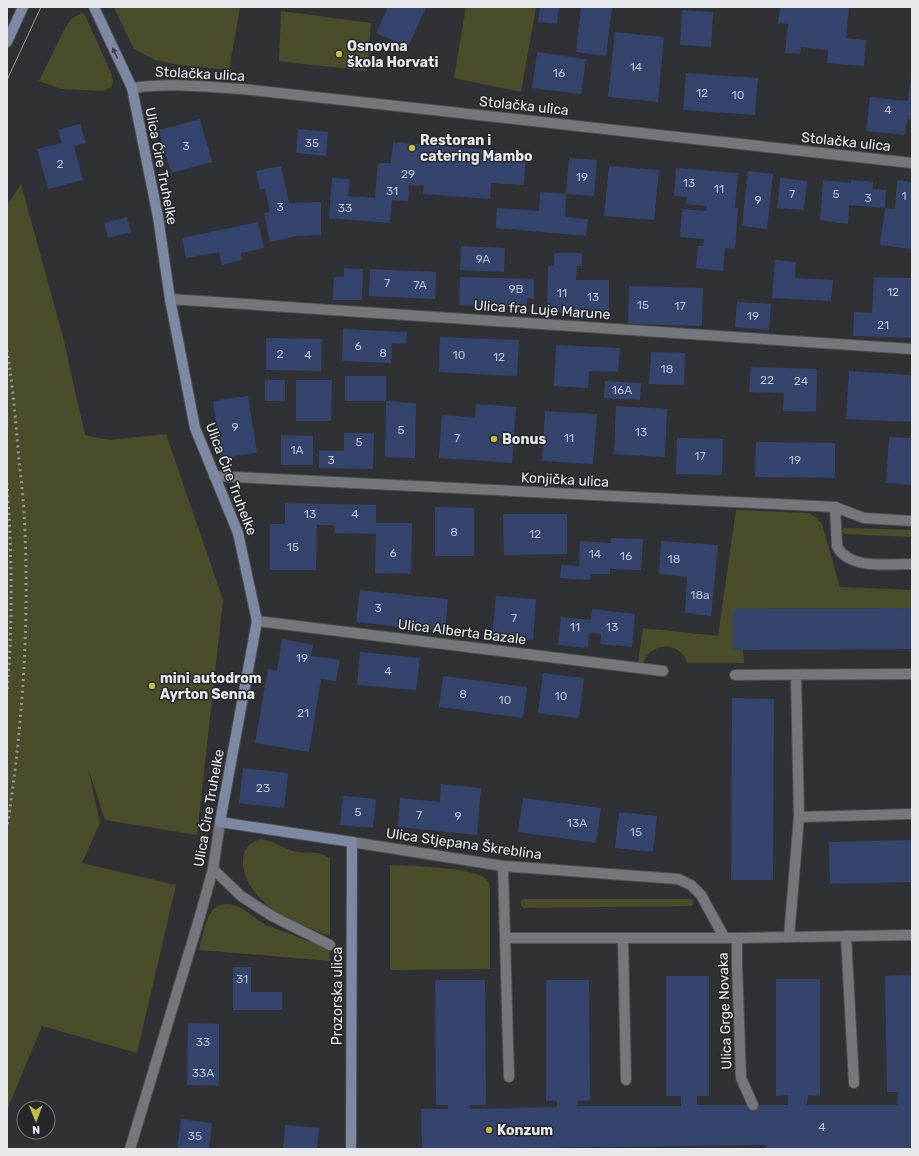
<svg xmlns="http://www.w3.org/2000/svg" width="919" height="1156" viewBox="0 0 919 1156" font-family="Rubik,sans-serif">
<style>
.green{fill:#4b4c2a}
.building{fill:#35446d}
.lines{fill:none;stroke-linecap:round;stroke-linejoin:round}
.lane-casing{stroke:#4d4f52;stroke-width:12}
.street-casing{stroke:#4d4f52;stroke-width:12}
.secondary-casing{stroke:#4d4f52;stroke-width:12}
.lane{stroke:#75777c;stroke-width:10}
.street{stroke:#75777c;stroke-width:10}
.secondary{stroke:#7d88a3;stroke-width:10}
.tram{stroke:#95979a;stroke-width:1}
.rail{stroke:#95979a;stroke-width:3;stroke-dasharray:2 4;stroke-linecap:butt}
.oneway{fill:#3f444f}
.poi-dot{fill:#bebf42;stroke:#25272b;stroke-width:1.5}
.labels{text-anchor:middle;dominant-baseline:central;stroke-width:3;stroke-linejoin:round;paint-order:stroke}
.number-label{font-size:12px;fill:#babfcc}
.poi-label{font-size:14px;font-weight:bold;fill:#e7e8eb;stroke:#25272b;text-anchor:start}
.street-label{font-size:14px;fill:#e7e8eb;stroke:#25272b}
</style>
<rect width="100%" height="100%" fill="#2f3135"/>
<path class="green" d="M115,7H240L229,70L180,65L155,60L134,49L115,10Z
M466,7H536L521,92L454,78Z
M281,11L371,23L367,71L279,61Z
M82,13L85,15L112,75L113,82L111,87L103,91L61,89L39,81L64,30L71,19Z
M21,184L63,337L85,435L109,440L166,434L223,600L197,835L105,820L88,768L100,823L82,863L176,885L137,1053L42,1026L7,1110V205Z
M736,510L809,513L817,518L822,524L840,587L912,590V608L733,609V650H743L744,663H687C686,661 685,657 683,655C671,640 648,646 643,664L638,663L643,628L718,636Z
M844,528L912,530V537L845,534L842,532V530Z
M260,839C274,840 284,850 298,852C309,854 322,850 330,859V936C315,931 302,924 288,917C282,914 276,912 271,908C257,898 241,877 243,859C244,848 250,843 260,839Z
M390,865C409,866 475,867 486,879C491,884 490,891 490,897V969L390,970Z
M523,899H691L693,900V905L691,906L523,908L521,905V901Z
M226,904C243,904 252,918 266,925L329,949L330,961L199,950C202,939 205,920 212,911C216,906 221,905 226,904Z"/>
<path class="building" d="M388,7H426L408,47L376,33Z
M540,7H559L557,24L538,22Z
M581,7H612L606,56L576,52Z
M780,7H849L846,38L866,40L864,66L827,63L828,50L801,47L800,54L785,53L788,24L778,23Z
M682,10L713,12L711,47L680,45Z
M615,32L664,37L658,102L608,97Z
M537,52L586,59L581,94L532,88Z
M686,73L758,78L755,115L683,110Z
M911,77H912V120L907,119L905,135L866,131L870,97L908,101Z
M200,119L212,162L171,173L159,130Z
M80,124L86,143L74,146L83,180L48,189L37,149L62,143L58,130Z
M298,129L328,132L326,156L296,153Z
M393,142L526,153L524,185L491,183L490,199L423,194L424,186L409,185L408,201L392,200L390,223L329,218L332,178L350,179L348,196L375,198L378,163H391Z
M569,158L597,160L594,196L566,194Z
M281,166L289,203L321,202V235L297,236L270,242L264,213L270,212L265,188L260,190L256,171Z
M609,166L659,170L654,220L604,216Z
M676,168L738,173L735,208H738L735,249L725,248L723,271L696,268L698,246H703L704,239L680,237L682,209L706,211L707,206L686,204L687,197L674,196Z
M748,171L773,174L767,229L742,226Z
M780,178L807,181L804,210L777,208Z
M823,180L851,183V180L873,182V189L886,190L885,208L849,205L848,224L820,220Z
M897,180L912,182V249L880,245L885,208L895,209Z
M540,192L566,194L565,217L588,219L586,236L496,228L497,208L539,211Z
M127,217L131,232L108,238L104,223Z
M258,222L264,248L241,253L242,260L222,265L219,252L186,258L182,238Z
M461,246L505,248L504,272L460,270Z
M554,253H582V266H577L576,280H609V313L556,312L557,306H547L548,266H554Z
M775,260L796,262L795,278L833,280L831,301L772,298Z
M344,268L363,269L362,300H333L334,277H344Z
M370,269L436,272L435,299L369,296Z
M460,277L534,279V299L527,298V307L459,305Z
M874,277L912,278V338L853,336L854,312L872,313Z
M629,286L703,288L702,326L628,324Z
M737,302L771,304L769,330L735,327Z
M343,329L407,332L406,344L392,343L391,363L342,361Z
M440,337L519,340L517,376L439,372Z
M266,338L322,339L321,371L266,370Z
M556,345L620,348L618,372L589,371L588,388L554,386Z
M651,352L685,353L684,385L649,384Z
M751,367L817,369L816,412L783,411L784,393L749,392Z
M849,371L912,375V422L846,419Z
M345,376H386V401H345Z
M265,380H285V401H265Z
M296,380H332L331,421H296Z
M605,381L641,383L640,400L604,398Z
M248,396L257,453L221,458L213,401Z
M386,401L416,403L415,458L385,457Z
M476,404L516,407L512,463L439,458L442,415L475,418Z
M616,406L667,409L665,457L614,454Z
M545,411L597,414L593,464L542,461Z
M344,433H374L373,469L319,468V450L344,451Z
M281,435L313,436V465H281Z
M889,437L912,438V485L886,483Z
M677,438L723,439L722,475L676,474Z
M756,442L835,443V478L755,477Z
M285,503L376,505V523H412L411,574L375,573L376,534L335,533L334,525H317L316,570H270V524H285Z
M435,507L474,508V556H435Z
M503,514H567V554L504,555Z
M612,538L643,539L641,570L610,569V574H590V580L560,578L561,565L579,566L580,541L611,543Z
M661,541L718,545L711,616L685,613L687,577L659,574Z
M360,590L448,599L445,632L356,622Z
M496,596L536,599L533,640L492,637Z
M912,608V649L733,650V609Z
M592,609L635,614L632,647L600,644L601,634L589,633L588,648L558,645L561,617L591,620Z
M282,639L313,645L311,656L340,660L336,681L321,679L309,752L255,743L268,669L277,671Z
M360,652L420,658L416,690L357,685Z
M543,673L584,678L579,718L538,713Z
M443,676L527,687L523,718L439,707Z
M732,698L774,699L773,880H731Z
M243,768L288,773L284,808L239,803Z
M441,784L481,788L477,835L398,827L400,798L440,802Z
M343,796L376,799L373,828L340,825Z
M523,798L601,808L596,843L518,832Z
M619,812L657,816L653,852L615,848Z
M912,840V882L830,884L829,842Z
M233,967H251V992H282V1010H233Z
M912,975V1149H766V1145L422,1149L421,1109H448V1105H436L435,980H485L486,1105H470V1109L557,1107V1101H546V980H589L590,1100L578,1101V1106H681V1096H666V976H709V1096H697V1105H788V1095L776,1096V979H820V1096L808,1095L807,1105H897L898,1092H887L885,976Z
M188,1023L219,1024V1086L187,1085Z
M181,1119L212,1123L209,1149H177Z
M285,1125L319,1128L317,1149H283Z"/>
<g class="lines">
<g class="lane-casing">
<path id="lane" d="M835,507L837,546C848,570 890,564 912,564
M735,675L912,674
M796,675L799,817
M213,869L241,896L272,916L330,945
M846,936L854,1083
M505,938L509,1077
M623,938L626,1080
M737,938V965L741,1078L753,1105"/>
</g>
<g class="street-casing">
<path id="street" d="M132,88C169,82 206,87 243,89L912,163
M170,299L912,349
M214,476L835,507L864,518L912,521
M257,621L663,671
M352,842L503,866L678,879L691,885L701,895L724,937
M503,866L505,938H737L912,935
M789,937L799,817L912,814
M130,1149L200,916L213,869L220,822"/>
</g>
<g class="secondary-casing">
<path id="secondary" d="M94,7L132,88L158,217L170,299L195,428L238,533L257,621L220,822L352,842L351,1149
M7,42L23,7"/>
</g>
<use href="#lane" class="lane"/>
<use href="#street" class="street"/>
<use href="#secondary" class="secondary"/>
<path class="tram" d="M7,80L41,7"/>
<path class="rail" d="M7,350C13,387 16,424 19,461C21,478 23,495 24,512C30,616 23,726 7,828
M7,483C12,553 13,623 7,692"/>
</g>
<defs><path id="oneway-solid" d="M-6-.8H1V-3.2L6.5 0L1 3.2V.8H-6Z"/></defs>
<use class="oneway" href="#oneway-solid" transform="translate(115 53) rotate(-115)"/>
<g class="poi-dot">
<circle cx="339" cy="54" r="4"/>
<circle cx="412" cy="148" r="4"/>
<circle cx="494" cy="439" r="4"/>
<circle cx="152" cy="686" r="4"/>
<circle cx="489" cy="1130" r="4"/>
</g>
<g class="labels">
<g class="number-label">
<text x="636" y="67">14</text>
<text x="559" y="73">16</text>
<text x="702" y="93">12</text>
<text x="738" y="95">10</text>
<text x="888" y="110">4</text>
<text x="312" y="143">35</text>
<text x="186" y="146">3</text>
<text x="60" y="164">2</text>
<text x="408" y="174">29</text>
<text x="582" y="177">19</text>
<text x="689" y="183">13</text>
<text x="719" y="189">11</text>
<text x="392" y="191">31</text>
<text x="792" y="194">7</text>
<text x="836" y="194">5</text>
<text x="904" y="196">1</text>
<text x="868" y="198">3</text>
<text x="758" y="200">9</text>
<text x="280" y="207">3</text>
<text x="345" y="208">33</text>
<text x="483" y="259">9A</text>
<text x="387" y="283">7</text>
<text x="420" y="285">7A</text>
<text x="516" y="289">9B</text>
<text x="893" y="292">12</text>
<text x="562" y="293">11</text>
<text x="593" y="297">13</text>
<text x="643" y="305">15</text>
<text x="680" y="306">17</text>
<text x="753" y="316">19</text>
<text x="883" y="325">21</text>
<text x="358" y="346">6</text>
<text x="383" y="353">8</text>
<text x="280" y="354">2</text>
<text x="308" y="355">4</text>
<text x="459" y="355">10</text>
<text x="499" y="357">12</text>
<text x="667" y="369">18</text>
<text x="767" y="380">22</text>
<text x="801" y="381">24</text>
<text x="622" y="390">16A</text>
<text x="235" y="427">9</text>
<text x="401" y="430">5</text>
<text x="641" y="432">13</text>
<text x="457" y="438">7</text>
<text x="569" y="438">11</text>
<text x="359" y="442">5</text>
<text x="297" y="450">1A</text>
<text x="700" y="456">17</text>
<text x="331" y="460">3</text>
<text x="795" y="460">19</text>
<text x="310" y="514">13</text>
<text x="355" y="514">4</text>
<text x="454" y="532">8</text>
<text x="535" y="534">12</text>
<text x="293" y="547">15</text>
<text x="393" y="553">6</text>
<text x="595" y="554">14</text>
<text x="626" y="556">16</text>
<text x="674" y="559">18</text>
<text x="700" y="595">18a</text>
<text x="378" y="608">3</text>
<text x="514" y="618">7</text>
<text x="575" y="627">11</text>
<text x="612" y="627">13</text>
<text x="302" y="658">19</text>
<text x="388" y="671">4</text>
<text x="463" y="694">8</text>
<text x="561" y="696">10</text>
<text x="505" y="700">10</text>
<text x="303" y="713">21</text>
<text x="263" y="788">23</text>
<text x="358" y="812">5</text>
<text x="419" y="815">7</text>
<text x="458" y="816">9</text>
<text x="577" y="823">13A</text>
<text x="636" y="832">15</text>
<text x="242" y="979">31</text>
<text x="203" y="1042">33</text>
<text x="203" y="1073">33A</text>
<text x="822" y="1127">4</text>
<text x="195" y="1136">35</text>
</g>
<g class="poi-label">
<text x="347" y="46">Osnovna<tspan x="347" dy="16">škola Horvati</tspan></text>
<text x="420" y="140">Restoran i<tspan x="420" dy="16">catering Mambo</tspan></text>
<text x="502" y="439">Bonus</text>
<text x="160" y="678">mini autodrom<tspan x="160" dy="16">Ayrton Senna</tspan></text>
<text x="497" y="1130">Konzum</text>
</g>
<g class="street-label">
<text transform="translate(200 74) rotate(3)">Stolačka ulica</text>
<text transform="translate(524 106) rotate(6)">Stolačka ulica</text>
<text transform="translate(846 142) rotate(6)">Stolačka ulica</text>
<text transform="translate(161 166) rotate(79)">Ulica Ćire Truhelke</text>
<text transform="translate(542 310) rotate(4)">Ulica fra Luje Marune</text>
<text transform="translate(231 479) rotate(69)">Ulica Ćire Truhelke</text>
<text transform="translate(565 480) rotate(3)">Konjička ulica</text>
<text transform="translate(462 632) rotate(7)">Ulica Alberta Bazale</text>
<text transform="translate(209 808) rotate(-80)">Ulica Ćire Truhelke</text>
<text transform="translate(464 844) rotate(8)">Ulica Stjepana Škreblina</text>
<text transform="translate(337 996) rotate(-90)">Prozorska ulica</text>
<text transform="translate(725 1011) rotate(-92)">Ulica Grge Novaka</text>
</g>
</g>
<rect width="919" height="1156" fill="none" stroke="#e7e8eb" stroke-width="16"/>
<g transform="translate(36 1120) rotate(179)"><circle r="19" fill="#25272b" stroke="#737478"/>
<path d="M0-3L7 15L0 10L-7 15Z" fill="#bebf42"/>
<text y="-6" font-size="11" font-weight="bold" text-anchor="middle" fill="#e7e8eb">N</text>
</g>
</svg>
